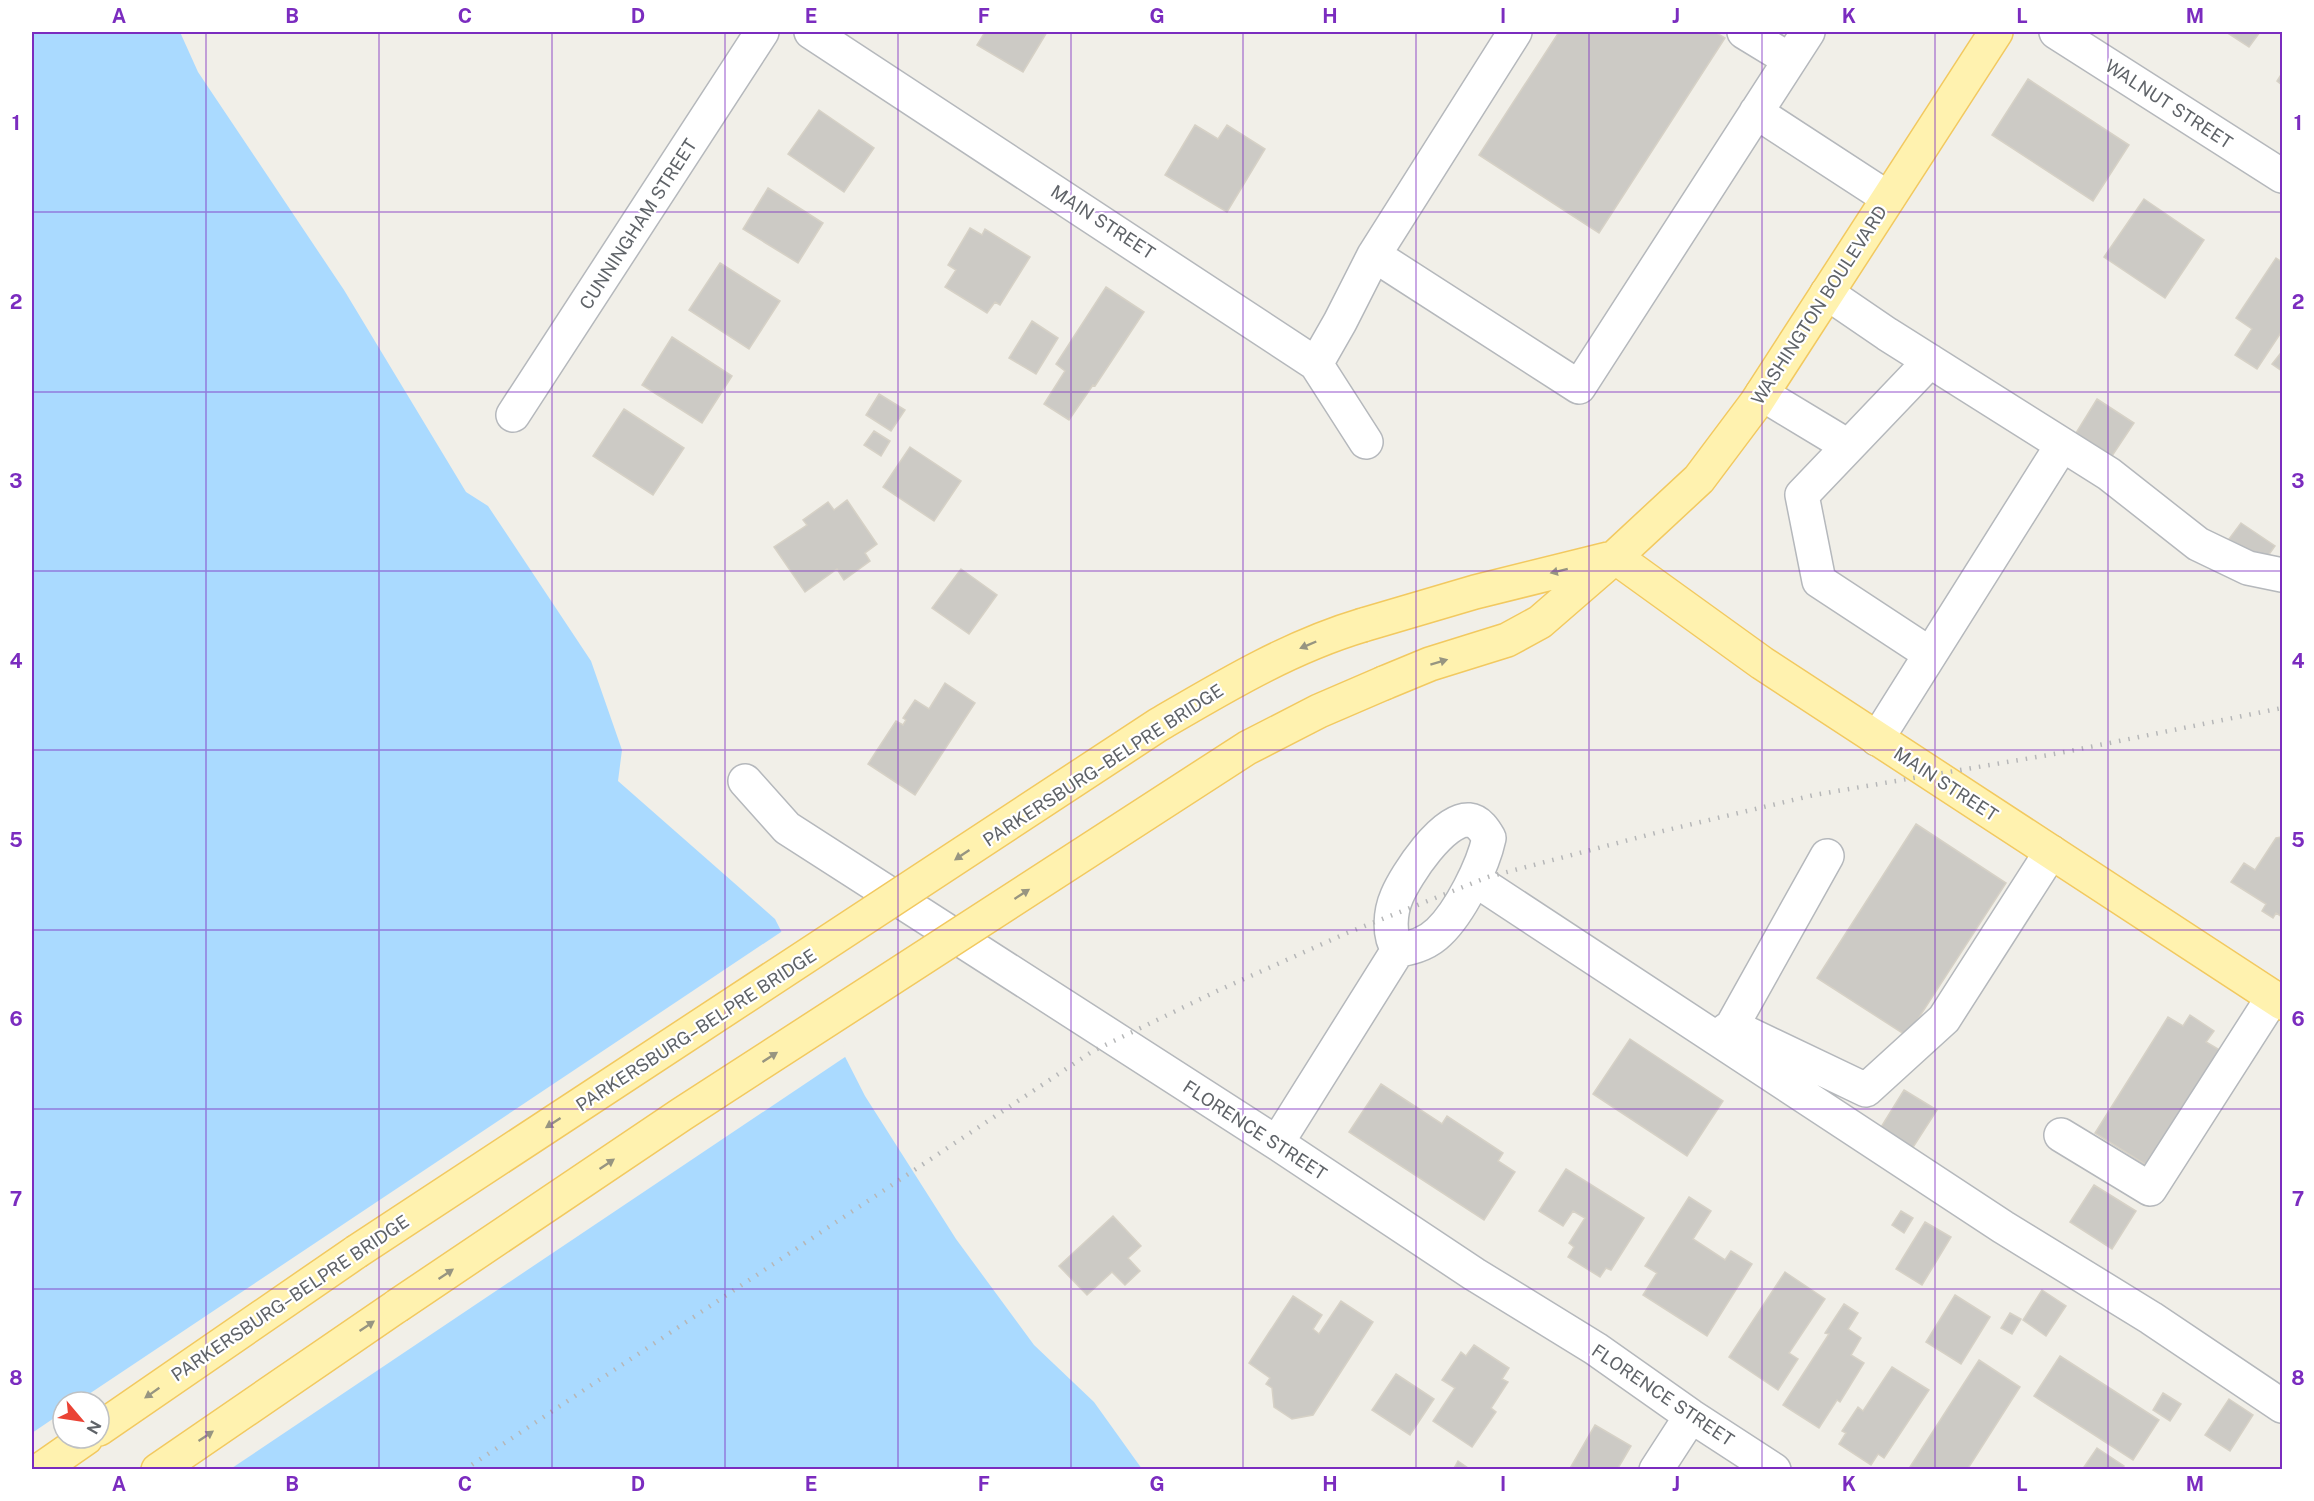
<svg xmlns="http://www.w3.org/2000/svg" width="2314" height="1501" viewBox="0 0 2314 1501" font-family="'Public Sans',sans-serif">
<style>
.water{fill:#aadaff;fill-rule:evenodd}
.pier{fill:#f1efe8}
.building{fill:#cccac5;stroke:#d6d1c6;stroke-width:1.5}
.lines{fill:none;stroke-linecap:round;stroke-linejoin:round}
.minor-casing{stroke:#b5b8bc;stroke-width:36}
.major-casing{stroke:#f2c960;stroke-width:36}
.minor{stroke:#fff;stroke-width:33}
.major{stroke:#fff2af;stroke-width:33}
.rail{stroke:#b6b7b8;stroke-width:4.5;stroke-dasharray:1.5 8;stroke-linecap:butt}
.major-bridge-casing{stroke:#f2c960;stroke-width:36;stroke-linecap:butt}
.major-bridge{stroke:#fff2af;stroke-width:33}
.oneway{fill:#979581}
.grid{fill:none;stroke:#7b2cbf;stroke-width:1.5;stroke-opacity:0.55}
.labels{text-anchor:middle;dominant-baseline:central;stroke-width:4.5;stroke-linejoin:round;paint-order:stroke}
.street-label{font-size:18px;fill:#5f6368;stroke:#fff}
.neatline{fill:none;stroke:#7b2cbf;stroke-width:2}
.grid-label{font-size:20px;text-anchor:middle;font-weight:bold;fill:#7b2cbf}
</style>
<rect width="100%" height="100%" fill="#f1efe8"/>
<path class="water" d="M32,32H180L198,72L344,290L466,492L488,506L591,661L622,750L618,781L775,919L865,1096L956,1239L1034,1345L1094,1402L1142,1469H32ZM63,1402H99V1438H63Z"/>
<path class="pier" d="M784,930L848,1055L229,1470L32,1469V1433L63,1412V1438H99V1402H77Z"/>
<path class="building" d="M985,32H1047L1023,72L977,45Z
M1559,32H1715L1725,38L1599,233L1479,155Z
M2226,32H2260L2249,47Z
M2282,73V85L2277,81Z
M2028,79L2129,145L2093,201L1992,135Z
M819,110L874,148L844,192L788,154Z
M1195,125L1218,139L1227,125L1265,149L1227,212L1165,175Z
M768,188L823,223L798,263L743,229Z
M2144,199L2204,240L2165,298L2104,257Z
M970,228L982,235L985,229L1030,257L1000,305L995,302L987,313L945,287L956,270L948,265Z
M2276,258L2282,262V331L2257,369L2235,355L2252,329L2236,318Z
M720,263L780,301L749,349L689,310Z
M1106,287L1144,312L1095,386L1093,385L1069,420L1044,404L1065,371L1056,364Z
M1032,321L1058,338L1036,374L1009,358Z
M672,337L732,376L702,423L642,385Z
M2280,354L2282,355V371L2272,364Z
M879,394L905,410L891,431L866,415Z
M2097,399L2134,423L2112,456L2076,433Z
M624,409L684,448L653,495L593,456Z
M874,431L890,441L881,456L864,445Z
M910,447L961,481L934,521L883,487Z
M847,500L877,544L865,553L870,561L844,580L837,569L805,592L774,547L807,525L803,520L828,502L834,510Z
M2241,523L2275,546L2263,563L2229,539Z
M961,569L997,595L969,634L932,608Z
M945,683L975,703L915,795L868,764L896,721L903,725L906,720L903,718L915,700L929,709Z
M1916,824L2006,883L1907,1036L1817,978Z
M2282,837V917L2276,913L2273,918L2262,911L2266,904L2231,882L2244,863L2255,870L2276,838Z
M2190,1015L2214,1031L2206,1042L2223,1052L2151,1168L2095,1133L2168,1017L2183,1026Z
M1630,1039L1723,1101L1687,1156L1593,1094Z
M1381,1084L1442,1124L1447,1116L1503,1153L1498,1161L1515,1172L1484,1220L1349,1132Z
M1904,1090L1937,1110L1910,1152L1878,1132Z
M1566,1169L1644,1218L1611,1270L1606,1268L1600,1277L1568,1257L1574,1247L1569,1243L1585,1218L1573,1211L1563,1226L1539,1211Z
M2094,1185L2136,1211L2112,1249L2070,1222Z
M1689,1197L1711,1211L1693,1239L1725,1260L1731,1251L1752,1264L1707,1336L1643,1295L1657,1273L1645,1266Z
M1901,1211L1913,1218L1904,1233L1892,1225Z
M1113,1216L1141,1246L1128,1258L1140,1271L1125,1285L1112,1272L1087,1295L1059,1266Z
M1925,1222L1951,1237L1922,1285L1896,1269Z
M1785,1272L1825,1299L1789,1353L1798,1359L1778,1390L1729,1357Z
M2042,1290L2066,1306L2046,1336L2023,1320Z
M1955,1295L1990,1317L1961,1364L1926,1342Z
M1293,1296L1322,1315L1313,1329L1319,1334L1341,1301L1373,1322L1313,1415L1292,1419L1274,1407L1272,1388L1266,1384L1270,1378L1249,1363Z
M1844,1304L1858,1313L1848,1329L1861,1338L1851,1355L1864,1363L1840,1402L1837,1400L1819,1428L1783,1405L1829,1334L1825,1333Z
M2010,1313L2021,1319L2012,1334L2001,1328Z
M1474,1345L1509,1368L1502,1379L1508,1382L1491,1408L1496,1412L1472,1447L1433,1421L1455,1388L1442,1380L1461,1352L1466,1356Z
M2060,1356L2159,1420L2133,1460L2034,1396Z
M1979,1360L2020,1387L1967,1470H1908Z
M1892,1367L1929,1390L1884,1458L1878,1454L1871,1465L1839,1444L1846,1433L1842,1431L1858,1407L1863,1411Z
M1396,1374L1434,1399L1410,1435L1372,1410Z
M2163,1393L2181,1404L2170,1421L2153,1410Z
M2229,1399L2253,1415L2230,1451L2205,1435Z
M1595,1425L1631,1446L1617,1470H1569Z
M2097,1448L2124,1466L2122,1470H2082Z
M1458,1461L1471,1470H1453Z"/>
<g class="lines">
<g class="minor-casing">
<path id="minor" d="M811,32L1316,364L1366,442
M1744,32L1790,60
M2056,32L2282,176
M1756,112L1888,198
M1374,255L1579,387L1808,32
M1827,293L1887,334L2109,474L2198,544L2248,568L2282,575
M1930,361L1802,495L1819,581L1930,654
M1316,364L1340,322L1374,255L1515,32
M1762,394L1848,446
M513,415L762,32
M1877,739L2062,445
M745,781L787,828L1277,1143L1474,1274L1596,1349L1691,1416L1774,1470
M1474,879L2003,1227L2151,1318L2282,1406
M1732,1026L1827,856
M1721,1034L1732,1026L1866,1090L1944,1019L2051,852
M2061,1135L2150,1189L2273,997
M1277,1143L1398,950C1413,948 1428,943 1439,932C1460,912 1483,866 1489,838C1485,831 1479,821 1469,820C1443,818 1406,875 1397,896C1390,912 1388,935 1398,950
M1656,1470L1691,1416"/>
</g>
<g class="major-casing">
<path id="major" d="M1615,557L1762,663L2282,1003
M1363,625L1475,592L1608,559
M1384,683L1430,664L1507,640L1540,622L1615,557L1699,479L1756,403L1996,32
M99,1429L356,1252
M40,1470L86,1438
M158,1470L397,1306"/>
</g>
<use href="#minor" class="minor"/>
<use href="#major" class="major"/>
<path class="rail" d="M464,1470L1093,1051L1217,991L1347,933L1488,877L1663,831L1814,795L2060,753L2282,708"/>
<g class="major-bridge-casing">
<path id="major-bridge" d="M356,1252L1158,725C1223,687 1289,647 1363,625
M397,1306L682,1114L1247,748L1319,711L1384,683"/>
</g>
<use href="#major-bridge" class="major-bridge"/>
</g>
<defs><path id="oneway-solid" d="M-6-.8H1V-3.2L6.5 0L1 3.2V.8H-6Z" transform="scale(1.5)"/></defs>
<g class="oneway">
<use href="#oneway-solid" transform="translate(1559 571) rotate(166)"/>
<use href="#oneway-solid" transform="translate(1308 645) rotate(157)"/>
<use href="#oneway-solid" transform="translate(1439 662) rotate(-17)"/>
<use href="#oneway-solid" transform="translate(962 855) rotate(146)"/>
<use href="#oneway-solid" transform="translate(1022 894) rotate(-33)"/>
<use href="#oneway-solid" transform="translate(770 1057) rotate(-33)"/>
<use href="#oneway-solid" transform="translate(553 1123) rotate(147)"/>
<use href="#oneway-solid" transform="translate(607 1164) rotate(-34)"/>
<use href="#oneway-solid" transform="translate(446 1274) rotate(-34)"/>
<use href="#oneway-solid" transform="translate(367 1326) rotate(-34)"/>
<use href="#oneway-solid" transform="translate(152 1393) rotate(145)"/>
<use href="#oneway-solid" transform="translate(206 1436) rotate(-34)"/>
</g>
<path class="grid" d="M206,32V1470M379,32V1470M552,32V1470M725,32V1470M898,32V1470M1071,32V1470M1243,32V1470M1416,32V1470M1589,32V1470M1762,32V1470M1935,32V1470M2108,32V1470M32,212H2282M32,392H2282M32,571H2282M32,750H2282M32,930H2282M32,1109H2282M32,1289H2282"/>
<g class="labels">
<g class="street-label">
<text transform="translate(2169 104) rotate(33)">WALNUT STREET</text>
<text transform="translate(1103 222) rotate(33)">MAIN STREET</text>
<text transform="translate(638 224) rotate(-57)">CUNNINGHAM STREET</text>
<text transform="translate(1819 305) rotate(-57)">WASHINGTON BOULEVARD</text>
<text transform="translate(1103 765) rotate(-33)">PARKERSBURG–BELPRE BRIDGE</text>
<text transform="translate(1946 784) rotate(33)">MAIN STREET</text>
<text transform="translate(696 1030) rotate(-33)">PARKERSBURG–BELPRE BRIDGE</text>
<text transform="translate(1255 1130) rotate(33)">FLORENCE STREET</text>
<text transform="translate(290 1298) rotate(-34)">PARKERSBURG–BELPRE BRIDGE</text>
<text transform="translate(1663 1395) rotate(34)">FLORENCE STREET</text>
</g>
</g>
<rect width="2314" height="1501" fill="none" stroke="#ffffff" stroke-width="66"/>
<g transform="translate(81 1420) rotate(119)"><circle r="28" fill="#ffffff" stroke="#bfc1c3" stroke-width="1.5"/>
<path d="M0-4.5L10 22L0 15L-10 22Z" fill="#ea4335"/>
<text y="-9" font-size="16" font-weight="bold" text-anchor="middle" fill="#5f6368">N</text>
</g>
<rect x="33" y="33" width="2248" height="1435" class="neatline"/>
<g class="grid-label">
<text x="119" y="23">A</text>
<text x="292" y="23">B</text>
<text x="465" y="23">C</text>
<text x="638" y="23">D</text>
<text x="811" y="23">E</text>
<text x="984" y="23">F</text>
<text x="1157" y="23">G</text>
<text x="1330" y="23">H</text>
<text x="1503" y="23">I</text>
<text x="1676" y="23">J</text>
<text x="1849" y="23">K</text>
<text x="2022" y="23">L</text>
<text x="2195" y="23">M</text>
<text x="16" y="130">1</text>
<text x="2298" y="130">1</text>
<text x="16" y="309">2</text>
<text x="2298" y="309">2</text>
<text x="16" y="488">3</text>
<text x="2298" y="488">3</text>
<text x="16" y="668">4</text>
<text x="2298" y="668">4</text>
<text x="16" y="847">5</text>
<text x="2298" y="847">5</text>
<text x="16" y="1026">6</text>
<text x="2298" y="1026">6</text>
<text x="16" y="1206">7</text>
<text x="2298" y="1206">7</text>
<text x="16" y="1385">8</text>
<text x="2298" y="1385">8</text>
<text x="119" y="1491">A</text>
<text x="292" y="1491">B</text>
<text x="465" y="1491">C</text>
<text x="638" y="1491">D</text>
<text x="811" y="1491">E</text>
<text x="984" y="1491">F</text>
<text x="1157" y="1491">G</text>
<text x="1330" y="1491">H</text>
<text x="1503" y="1491">I</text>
<text x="1676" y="1491">J</text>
<text x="1849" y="1491">K</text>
<text x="2022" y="1491">L</text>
<text x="2195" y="1491">M</text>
</g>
</svg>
